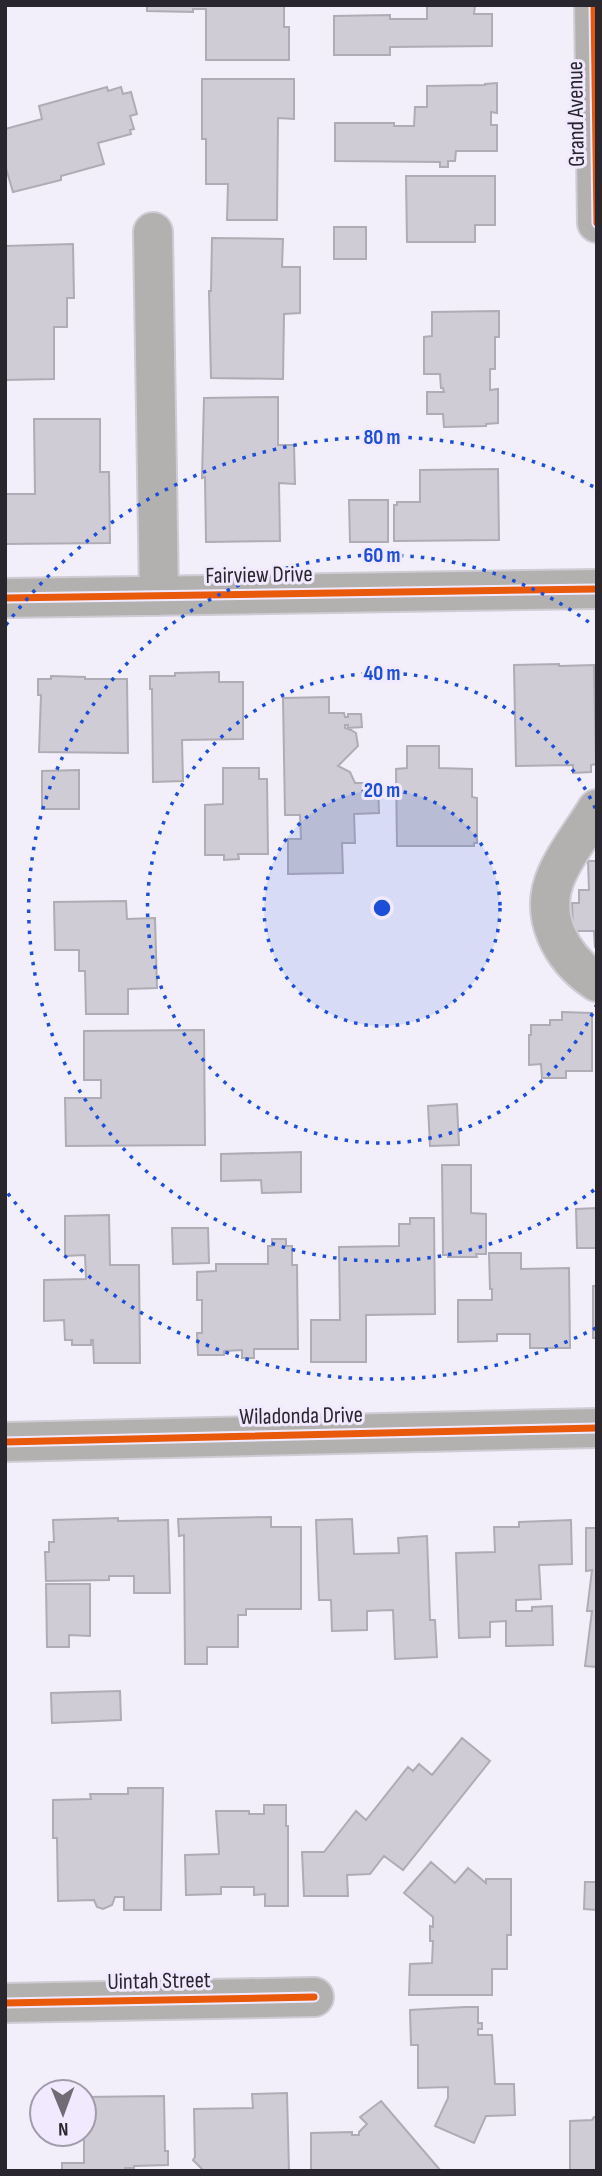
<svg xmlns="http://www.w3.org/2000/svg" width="602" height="2176" viewBox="0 0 602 2176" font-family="'Sofia Sans Condensed',sans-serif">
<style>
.building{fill:#cfccd5;stroke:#aeacb4;stroke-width:2}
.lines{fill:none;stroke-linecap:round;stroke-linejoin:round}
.minor-casing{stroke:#cfccd4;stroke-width:42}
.minor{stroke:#b3b1b0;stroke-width:38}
.cycleway-casing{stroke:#f1eaff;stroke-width:11}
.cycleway{stroke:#e8590c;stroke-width:7}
.ring{fill:none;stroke:#1d4ed8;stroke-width:3.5;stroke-dasharray:3.5 7}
.labels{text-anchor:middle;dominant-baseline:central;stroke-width:6;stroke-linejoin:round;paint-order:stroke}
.street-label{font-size:23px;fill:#29262e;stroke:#f1eaff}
.centre{fill:#1d4ed8;stroke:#f1eaff;stroke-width:3.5}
.ring-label{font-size:21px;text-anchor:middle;font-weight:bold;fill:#1d4ed8;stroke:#f1eaff;stroke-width:6;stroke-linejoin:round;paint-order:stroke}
</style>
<rect width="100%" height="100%" fill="#f2effa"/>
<path class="building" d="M147,5H284V27H289V60H206V9H193V12L147,11Z
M427,5H475L474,14H492V46L390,47V55H334V16L390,15V19H427Z
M202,79H294V119L278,118L277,220H227L228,184H206V139H202Z
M497,83V113L491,112V125H497V151H456L455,161H448V167H440V162L335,161V123H394V126H414L415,107H427V86L485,85V84Z
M107,87L108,91L121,87L123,94L131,92L137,114L130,116L134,129L130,130L131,134L98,143L104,164L61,176V180L13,192L5,165V129L42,119L39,106Z
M406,176H495V225H475V242H407Z
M334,227H366V259H334Z
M212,238L283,239L282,267H300V313L284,314L283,379L211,378L209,291H211Z
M73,244L74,298H67V327H54V379L5,380V246Z
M499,311V337H495V369H490V390L498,389V423L486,424V426L444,427L443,414H427V392H444L443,388H441L440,374H424V337L432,336V312Z
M278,397V445H294L295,484L279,483L280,541L206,542L205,477L202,478L204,398Z
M34,419H100V472H109L110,543L5,544V494H35Z
M498,469L499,540L394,541V505H397V502H420V470Z
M349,500H388V542H350Z
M559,664V666L594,665L596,764L591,765V772L573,773V765L516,766L514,665Z
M219,672V682H243V739L182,740L183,781L153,782L152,689H150V676H175V673Z
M51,676L85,677V679H127L128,753L39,752L41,695H38V679H51Z
M329,697V713H344L345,717H348V714H361L362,727L348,728V725H345V728L351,730L356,733L358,746L338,766L350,772L355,783H378L379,813L354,814L355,843H342L343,873L288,874V839H301L300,815H285L283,698Z
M407,746H439V768L472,769V797L477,798V843H474V846H397L396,769L407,768Z
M223,768H259V779H267L268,854H238L239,859L224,860V855H205V805L223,804Z
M79,770V809H42V771Z
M588,861H597V947H595L594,931H573L572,903H579V890H589Z
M126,901L127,919L155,918L157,988L128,989V1014H86L85,971H79V950H55L54,902Z
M562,1012L592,1013V1071H566V1078H542L541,1064L529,1065V1035H531V1025H550V1020H562Z
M204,1030L205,1145L66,1146L65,1098H101V1080H84V1031Z
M457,1104L459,1145L430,1146L428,1106Z
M301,1152V1192L262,1193L261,1180L221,1181V1154Z
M442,1165H471V1213L486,1214V1254H476L477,1257H448V1255H443Z
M597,1208V1248H577L576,1209Z
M109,1215L110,1265H139L140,1363H94L93,1340H91V1345H72V1340H65L64,1320L44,1321V1280L86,1279L85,1255L65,1256V1216Z
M410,1218H434L435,1314L366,1315V1362H311V1320H340L339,1247L399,1246V1224H410Z
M172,1228H208L209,1263L173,1264Z
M272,1239H286V1246H292V1265H297L298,1349H254V1358H242V1350L224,1351V1355H198L197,1333H202V1300H197V1272L216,1271V1264H268V1246H272Z
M489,1253H521V1269L569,1268L570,1348H530V1334H497V1341L458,1342V1300H492V1289H490Z
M593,1286H597V1338H593Z
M271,1517V1527H301V1609H246V1615H238V1647H207V1664H185L184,1535L179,1536L178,1519Z
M118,1518V1521L168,1520L170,1593H134V1576H109V1580L46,1581L45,1552H49V1542H54L53,1520Z
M352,1519L354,1554L399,1553L398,1538L427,1536L430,1620H435L437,1657L395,1659L393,1610L367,1611V1630L332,1631L331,1600H319L316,1520Z
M571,1520L572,1564L539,1565L541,1599L516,1600V1611H532V1607L552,1606L553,1645L506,1646V1621L490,1622V1637L459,1638L456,1553L495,1552L494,1527H519V1522Z
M586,1528H597V1667L585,1666L592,1611H587L592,1570L586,1571Z
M46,1584H90V1636L69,1635V1647H47Z
M120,1691L121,1720L52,1723L51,1693Z
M462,1738L490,1761L403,1870L384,1856L370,1874L347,1875L348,1896H304L302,1852H324L356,1811L366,1820L408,1767L413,1771L419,1764L432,1775Z
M128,1788H163L161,1910H124V1897H115L112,1905L103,1909L97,1907L94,1900L58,1901L57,1838H53V1800L91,1799L90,1794H128Z
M264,1805H286V1826H288V1906H265V1894L254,1895V1887H221V1894L186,1895L185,1855L219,1854L216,1811H249V1814H264Z
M431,1862L455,1883L468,1868L486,1883V1879H511V1935H507V1969H492V1995H409L410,1964L432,1963L433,1941H430V1926L433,1927V1917L404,1893Z
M585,1882H597V1910L584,1909Z
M465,2007H478V2023H482V2029H478V2035H492L495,2084H514L515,2115L486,2116L474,2143L435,2126L448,2098V2087L418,2088V2045H411L410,2010Z
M287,2093L289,2171H204L193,2160L195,2157L194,2109L253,2108L252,2094Z
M164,2096L165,2151H168V2165L134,2166V2168H125V2171H62V2163H84V2097Z
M381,2101L441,2171H311V2133L352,2132V2135H359V2132L367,2124L360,2117Z
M594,2117H597V2171H570V2121L592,2120Z"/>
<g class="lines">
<g class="minor-casing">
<path id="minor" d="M594,5L597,223
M153,232L159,596
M5,598L597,589
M597,809C584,831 567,851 557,874C538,916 561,958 597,982
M5,1442L597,1428
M5,2003L314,1997"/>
</g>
<use href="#minor" class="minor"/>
<g class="cycleway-casing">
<path id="cycleway" d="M594,5L597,223
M5,598L597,589
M5,1442L597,1428
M5,2003L314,1997"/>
</g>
<use href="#cycleway" class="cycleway"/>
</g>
<circle cx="382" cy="908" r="118" fill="#1d4ed8" fill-opacity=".12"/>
<g class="ring">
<circle cx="382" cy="908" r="118"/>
<path d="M597 1004A235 235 0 1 1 597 812"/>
<path d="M594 1190A353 353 0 1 1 594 626"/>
<path d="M596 1328A471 471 0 0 1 6 1191M6 625A471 471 0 0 1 596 488"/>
</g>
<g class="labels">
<g class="street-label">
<text transform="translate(576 114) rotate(-91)">Grand Avenue</text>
<text transform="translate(259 575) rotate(-1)">Fairview Drive</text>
<text transform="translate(301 1416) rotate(-1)">Wiladonda Drive</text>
<text transform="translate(159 1981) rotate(-1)">Uintah Street</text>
</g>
</g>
<circle cx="382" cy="908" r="10" class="centre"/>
<g class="ring-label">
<text x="382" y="444">80 m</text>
<text x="382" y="562">60 m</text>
<text x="382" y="680">40 m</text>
<text x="382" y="797">20 m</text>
</g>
<rect width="602" height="2176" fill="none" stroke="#29262e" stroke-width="14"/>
<g transform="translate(63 2113) rotate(179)"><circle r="33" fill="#f1eaff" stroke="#a19cab" stroke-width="2"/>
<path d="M0-5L12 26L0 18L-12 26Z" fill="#6f6c75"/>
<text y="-10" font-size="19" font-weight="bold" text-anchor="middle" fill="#29262e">N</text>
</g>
</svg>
